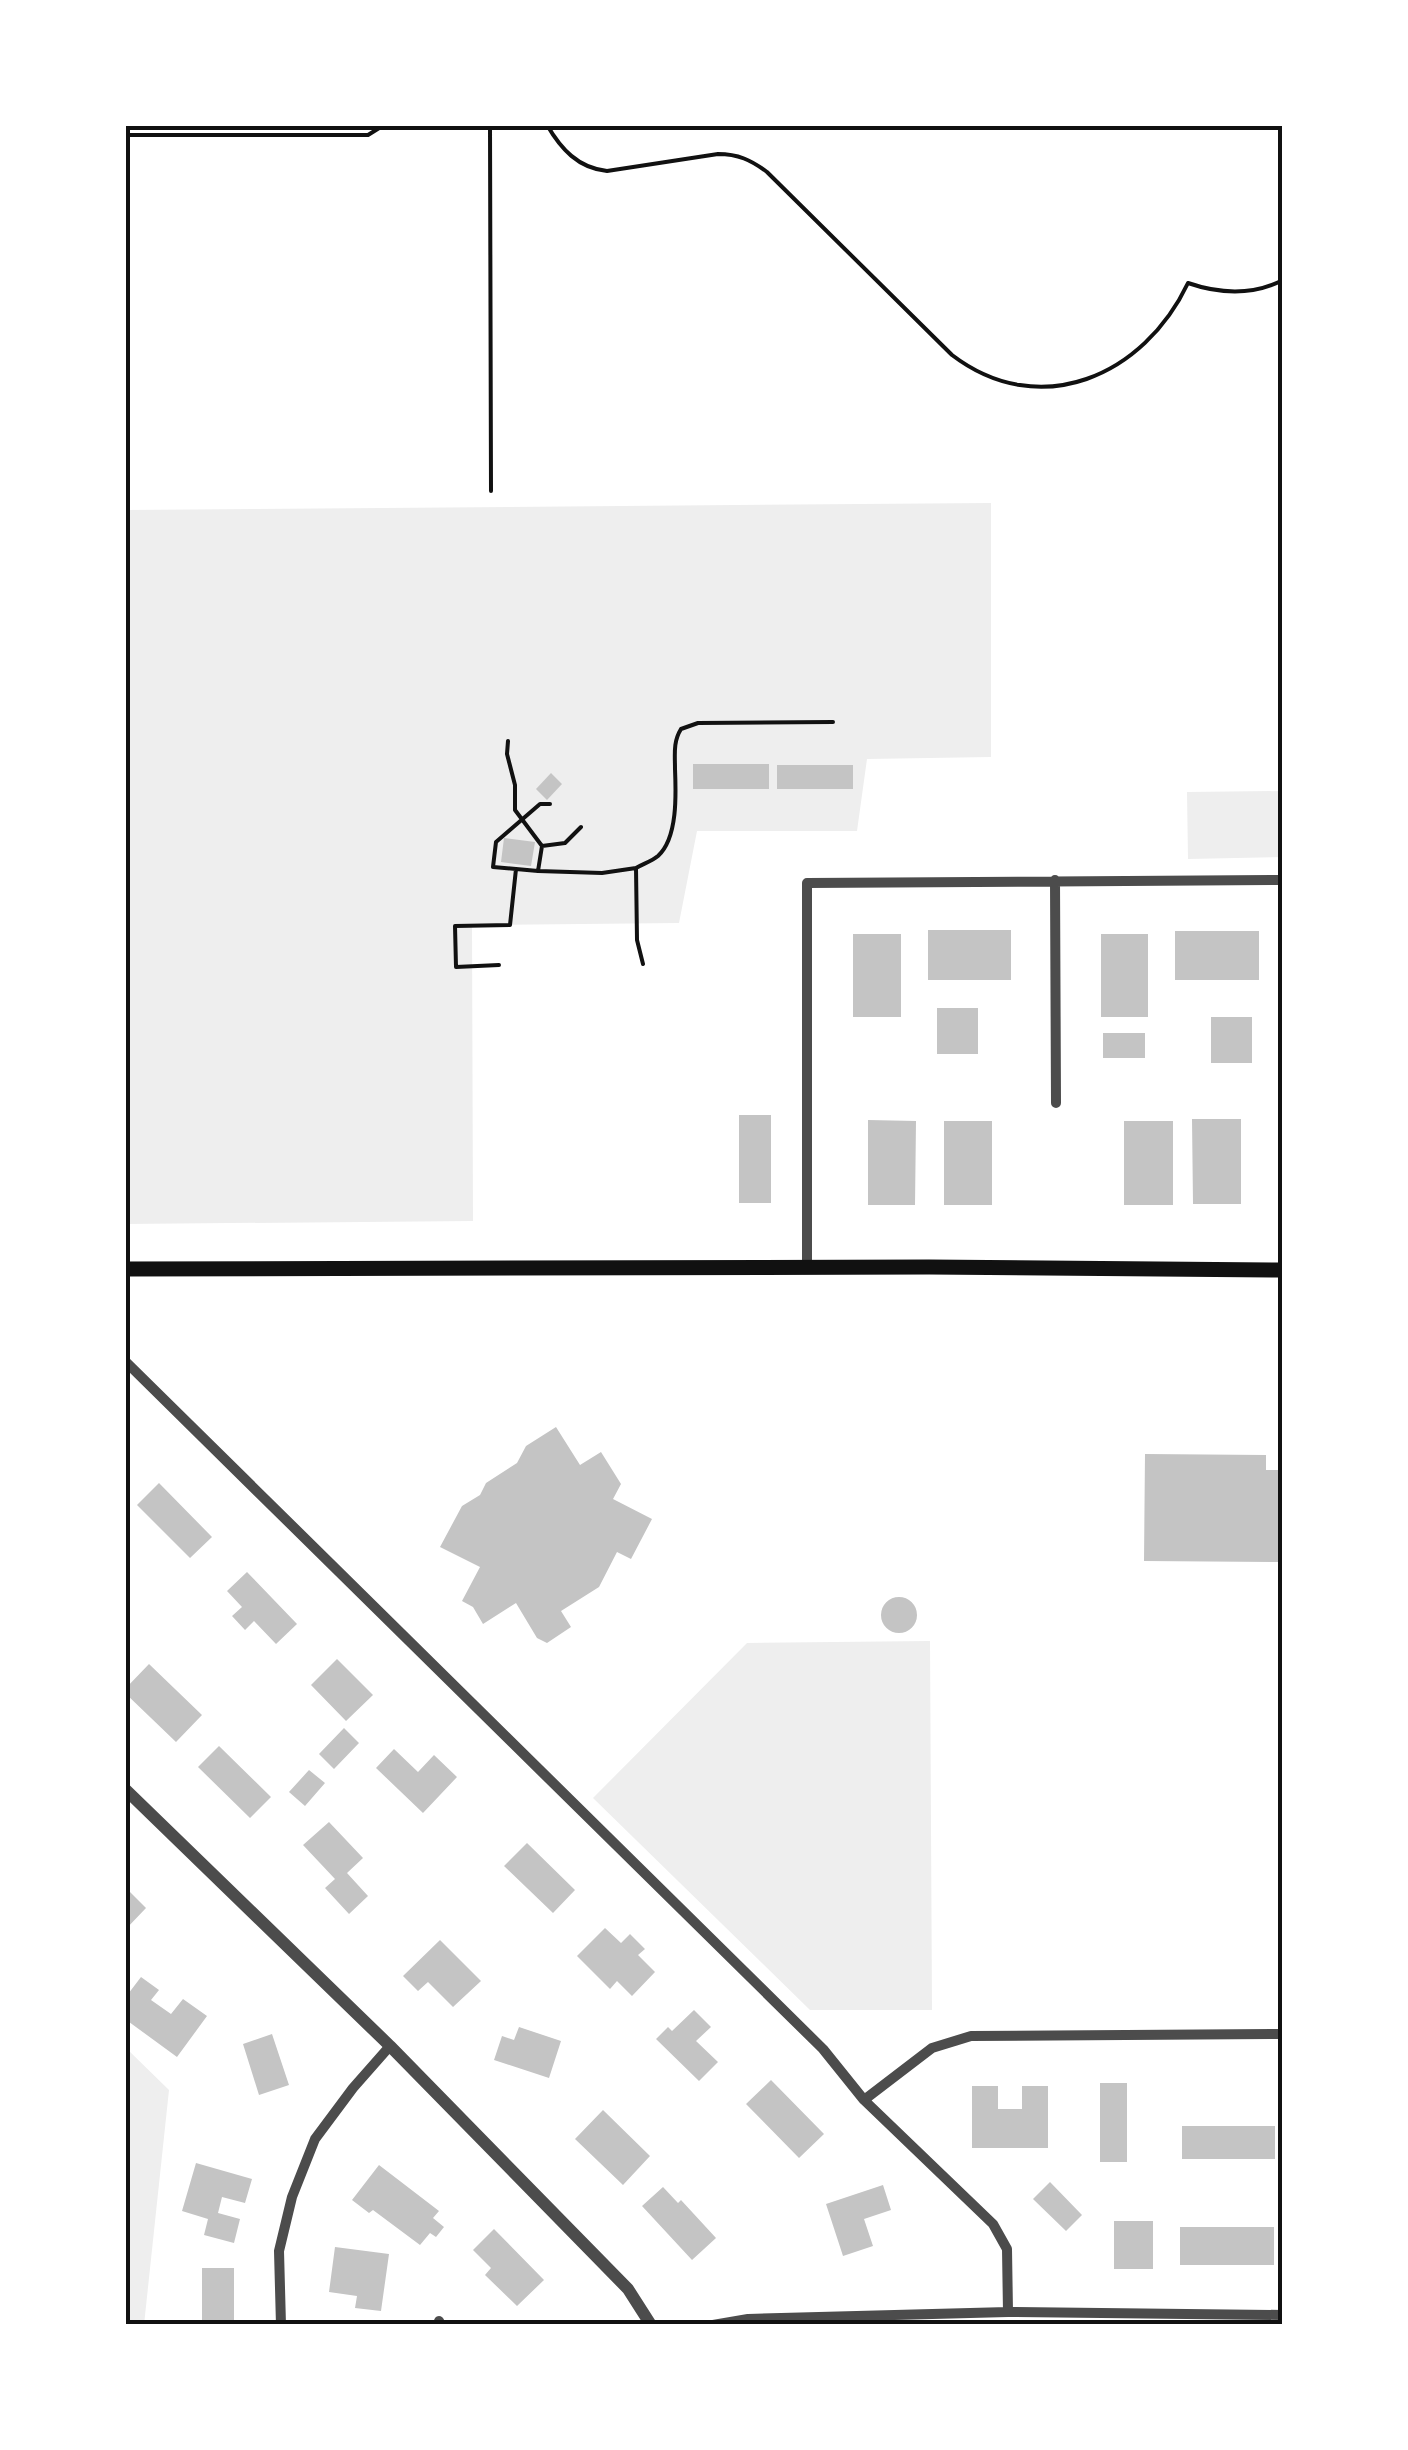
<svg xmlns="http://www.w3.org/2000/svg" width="1408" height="2450" viewBox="0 0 1408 2450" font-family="'Noto Serif',serif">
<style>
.green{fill:#eee}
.building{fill:#c4c4c4}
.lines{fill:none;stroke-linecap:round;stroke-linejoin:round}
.path{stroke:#111;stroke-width:4}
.minor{stroke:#4c4c4c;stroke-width:10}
.tertiary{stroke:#4c4c4c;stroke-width:12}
.secondary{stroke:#111;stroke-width:15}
.neatline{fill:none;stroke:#111;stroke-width:4}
</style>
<rect width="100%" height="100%" fill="#fff"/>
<path class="green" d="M991,503V757L867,759L857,831H697L679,923L472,925L473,1221L125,1224V510Z
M1283,791V857L1188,859L1187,792Z
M930,1641L932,2010H810L593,1798L747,1643Z
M125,2047L169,2090L144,2325H125Z"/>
<path class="building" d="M693,764H769V789H693Z
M777,765H853V789H777Z
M551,773L562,784L547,800L536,789Z
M504,838L535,842L531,866L501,862Z
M928,930H1011V980H928Z
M1175,931H1259V980H1175Z
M853,934H901V1017H853Z
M1101,934H1148V1017H1101Z
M937,1008H978V1054H937Z
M1211,1017H1252V1063H1211Z
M1103,1033H1145V1058H1103Z
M739,1115H771V1203H739Z
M1192,1119H1241V1204H1193Z
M868,1120L916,1121L915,1205H868Z
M944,1121H992V1205H944Z
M1124,1121H1173V1205H1124Z
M556,1427L580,1465L601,1452L621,1484L613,1499L652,1519L631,1559L617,1552L599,1587L561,1611L571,1627L547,1643L537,1638L516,1603L483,1624L473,1607L462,1601L480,1567L440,1547L462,1506L480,1495L486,1483L517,1463L526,1446Z
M1145,1454L1266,1455V1470H1283V1562L1144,1561Z
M159,1483L212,1537L190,1558L137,1505Z
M247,1572L297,1624L276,1644L254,1621L245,1630L232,1616L242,1607L227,1591Z
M881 1615a18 18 0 1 1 36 0a18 18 0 1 1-36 0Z
M337,1659L373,1695L346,1721L311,1685Z
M149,1664L202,1715L176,1742L125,1693V1689Z
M344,1728L359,1743L334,1769L319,1754Z
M219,1746L271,1797L250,1818L198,1767Z
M394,1749L418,1772L434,1755L457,1777L423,1813L376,1768Z
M309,1770L325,1783L305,1806L289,1792Z
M329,1822L363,1858L347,1873L368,1896L349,1914L325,1888L335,1879L303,1845Z
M527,1843L575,1890L553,1913L504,1866Z
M125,1887L146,1908L125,1930Z
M605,1928L621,1943L630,1934L645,1949L638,1955L655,1972L632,1996L617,1981L610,1989L577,1956Z
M440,1940L481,1981L453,2007L428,1982L418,1991L403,1976Z
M141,1977L159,1990L151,2000L171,2014L183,1999L207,2016L177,2057L125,2019V1998Z
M694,2010L711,2027L696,2041L718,2062L699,2081L656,2039L668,2027L672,2031Z
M519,2027L561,2041L549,2078L494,2060L502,2036L514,2040Z
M272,2034L289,2085L259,2095L243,2044Z
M771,2080L824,2134L799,2158L746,2104Z
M1100,2083H1127V2162H1100Z
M972,2086H998V2109H1022V2086H1048V2148H972Z
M603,2110L650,2156L623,2185L575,2139Z
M1182,2126H1275V2159H1182Z
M196,2163L252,2179L245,2203L222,2197L218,2213L240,2219L234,2243L204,2235L208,2219L182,2211Z
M379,2165L439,2211L433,2218L444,2227L436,2237L430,2233L420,2245L373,2210L369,2213L352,2200Z
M1050,2182L1082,2215L1066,2231L1033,2199Z
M883,2185L891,2210L864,2219L873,2246L843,2256L826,2204Z
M663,2187L678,2203L681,2200L716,2238L692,2260L642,2206Z
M1114,2221H1153V2269H1114Z
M1180,2227H1274V2265H1180Z
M494,2229L544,2280L517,2306L485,2275L491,2268L473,2250Z
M335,2247L389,2254L381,2311L355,2308L357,2296L329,2292Z
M202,2268H234V2325H202Z"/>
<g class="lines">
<path class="path" d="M490,125L491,491
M547,125C561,149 578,168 607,171L718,154C738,154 751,160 767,172L952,355C1040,422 1144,376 1188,283C1220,294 1252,296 1283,280
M125,135H368L384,125
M542,846L565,843L581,827
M516,869L493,867L496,842L540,804H550
M538,871L602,873L636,868
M643,964L637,940L636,868C643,864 652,861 658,856C678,838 676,793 675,769C675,754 673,742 681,729L698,723L833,722
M499,965L456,967L455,926L510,925L516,869L538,871L542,846L515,810V785L507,754L508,741"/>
<path class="minor" d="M1055,880L1056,1103
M807,1268V883L1283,880
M125,1361L823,2049L864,2100L993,2224L1007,2249L1008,2312
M864,2100L932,2048L971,2036L1283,2034
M439,2321L441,2325
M281,2325L279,2251L292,2197L315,2139L353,2088L390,2046
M713,2325L748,2319L1008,2312L1283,2315"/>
<path class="tertiary" d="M125,1789L390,2046L628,2289L651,2325"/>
<path class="secondary" d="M125,1269L929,1267L1283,1270"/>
</g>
<rect width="1408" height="2450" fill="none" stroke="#ffffff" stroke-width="255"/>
<rect x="128" y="128" width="1152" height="2194" class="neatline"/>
</svg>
